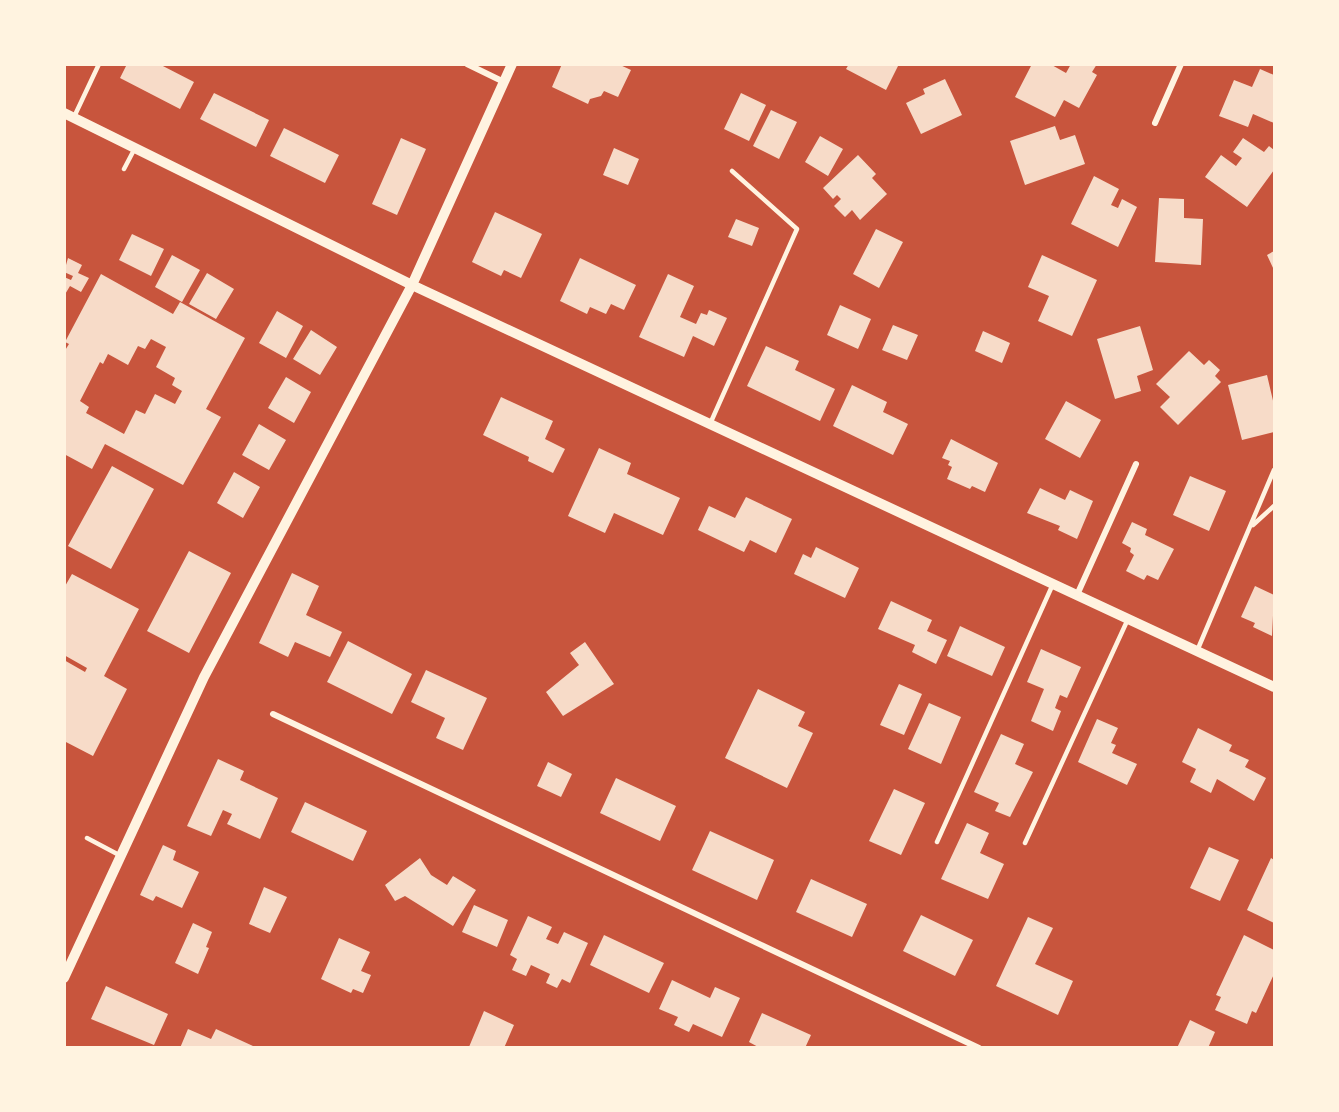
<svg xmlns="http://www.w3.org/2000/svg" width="1339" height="1112" viewBox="0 0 1339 1112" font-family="'Noto Sans',sans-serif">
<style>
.building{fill:#f7dbc8;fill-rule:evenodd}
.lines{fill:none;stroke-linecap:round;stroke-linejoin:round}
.service{stroke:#fff3e0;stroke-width:4.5}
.minor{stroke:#fff3e0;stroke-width:6}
.tertiary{stroke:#fff3e0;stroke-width:10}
</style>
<rect width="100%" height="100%" fill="#c8553d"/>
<path class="building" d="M127,64H159L194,82L180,109L120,78Z
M562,64H618L631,70L618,97L604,91L601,96L590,99L588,104L552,87Z
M849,64H899L886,90L846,69Z
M1032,64H1050L1066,73L1071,64H1097L1092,72L1097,75L1079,108L1064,100L1055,117L1015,97Z
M1260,69L1274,75V123L1253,114L1248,127L1219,116L1234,80L1252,87Z
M945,79L962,115L921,134L906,103L925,94L923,89Z
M214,93L269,120L256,147L200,119Z
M741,93L766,105L749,141L724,129Z
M771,110L797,122L779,159L753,146Z
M1055,126L1060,140L1075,135L1085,164L1025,185L1010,141Z
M284,128L339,155L325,183L270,156Z
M820,136L843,149L828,176L805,162Z
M401,138L426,149L397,215L372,204Z
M1243,138L1264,152L1269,146L1274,150V170L1247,207L1205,177L1221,155L1236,166L1242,158L1233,152Z
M614,148L639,159L628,185L603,175Z
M858,155L876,174L872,178L887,194L860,220L852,210L845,217L834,206L841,199L837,195L833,199L823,188Z
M1094,176L1119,189L1111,205L1118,208L1122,199L1137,207L1118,247L1071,224Z
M1159,198L1184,199V218L1203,219L1201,265L1155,262Z
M495,212L542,234L521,278L504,270L501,276L472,262Z
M736,219L759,228L752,246L728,237Z
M876,229L903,242L879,288L853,274Z
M132,234L164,249L151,276L119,260Z
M1274,251V270L1267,255Z
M172,255L200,270L182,302L155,287Z
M1042,255L1097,280L1072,336L1038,321L1049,296L1028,287Z
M68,258L82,265L78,273L89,278L81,292L70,286L64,296V277L71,280L73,276L64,272Z
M580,258L636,285L624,310L611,304L606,314L590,307L587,314L560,301Z
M207,273L234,289L216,319L189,304Z
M101,274L173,314L180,302L245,338L206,409L221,417L183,485L105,444L92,469L64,454V352L69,344L65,342ZM151,339L166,347L156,367L175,378L172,385L182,391L175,404L155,394L145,414L136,410L124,434L86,413L89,407L80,401L100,362L103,364L108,354L128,365L138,346L145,349Z
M668,274L694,286L680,317L696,324L701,313L707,315L709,310L727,318L714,346L693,336L684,357L639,337Z
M840,305L871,319L858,349L827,335Z
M277,311L303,326L286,358L259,343Z
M893,325L918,335L907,360L882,350Z
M1140,326L1153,370L1137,376L1141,391L1115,399L1097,339Z
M311,330L337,347L320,375L293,359Z
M983,331L1010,343L1002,363L975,351Z
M766,346L799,361L795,370L835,389L820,421L747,386Z
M1189,351L1204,365L1209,360L1220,370L1215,376L1221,382L1178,425L1160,407L1170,397L1156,384Z
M1267,375L1274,405V432L1242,440L1228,385Z
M286,377L311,392L294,423L268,408Z
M852,385L887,402L883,412L908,424L893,455L833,426Z
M501,397L553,421L545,439L565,449L553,473L528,461L529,457L483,435Z
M1066,401L1101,420L1080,458L1045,439Z
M259,424L286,440L269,470L242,455Z
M951,439L998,463L985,492L972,486L970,489L947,479L952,467L948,465L950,461L942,458Z
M599,448L631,463L627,474L680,498L663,535L614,513L605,533L568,516Z
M112,466L154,489L111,569L68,546Z
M234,472L260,487L243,518L217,503Z
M1190,476L1226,491L1209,531L1173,515Z
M1040,488L1065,500L1070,490L1093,501L1077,539L1058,530L1060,526L1027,513Z
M746,497L792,519L776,553L750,540L744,552L698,530L709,506L735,518Z
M1132,522L1147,529L1145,535L1174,549L1158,580L1147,575L1144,580L1126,571L1134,555L1130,552L1131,548L1122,543Z
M816,547L859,568L845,598L794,574L803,554L811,558Z
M189,551L231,573L189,653L147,631Z
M292,573L319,586L306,615L342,632L330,657L295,642L288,657L259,643Z
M72,574L139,609L104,676L127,689L93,756L64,741V660L85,672L87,668L64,655V588Z
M1255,586L1274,595L1272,636L1253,627L1255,623L1241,617Z
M891,601L932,620L927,631L947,640L936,664L912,652L915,645L878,629Z
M960,626L1005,647L992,676L947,656Z
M348,641L412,674L392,714L327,682Z
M585,642L614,684L563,716L546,692L579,665L570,653Z
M1041,649L1081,667L1067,698L1060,695L1055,708L1061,711L1053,731L1031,721L1044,689L1027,682Z
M426,670L487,698L463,750L436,738L445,718L411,702Z
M899,684L922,694L904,735L880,725Z
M758,689L805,712L798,726L813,733L787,788L725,758Z
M929,703L961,717L941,764L908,749Z
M1097,719L1118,728L1111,743L1116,745L1112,753L1137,764L1127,785L1078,762Z
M1198,728L1232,745L1229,751L1249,760L1245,767L1266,778L1254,801L1217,779L1211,793L1190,782L1196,769L1182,762Z
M1001,734L1024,744L1015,764L1033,772L1010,817L995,811L999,803L974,792Z
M218,759L244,771L240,780L278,798L260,839L227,824L232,814L223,810L211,836L187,826Z
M548,762L572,774L561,797L537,786Z
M616,778L676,806L660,841L600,813Z
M894,789L925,803L901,855L869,841Z
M305,802L367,831L353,861L291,832Z
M967,823L989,833L980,853L1004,864L988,899L941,879Z
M710,831L774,860L757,900L692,870Z
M163,845L176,851L173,860L199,872L182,908L156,896L153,901L140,895Z
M1209,847L1239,860L1220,901L1190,888Z
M420,858L431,875L447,885L453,876L476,890L453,926L405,896L395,901L385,885Z
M1271,858L1274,860V923L1247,910Z
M811,879L867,904L852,937L796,912Z
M264,887L287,897L270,933L249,924Z
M474,905L508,920L497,947L462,932Z
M921,915L973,940L955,976L903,951Z
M528,916L552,927L546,939L558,944L564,932L588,943L570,983L562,979L557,988L546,983L550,974L531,965L526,976L512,970L517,959L510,955Z
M1028,917L1053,928L1035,964L1073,981L1058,1015L996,986Z
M193,923L212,932L206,947L209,948L198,974L175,963Z
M604,935L664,963L649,993L590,965Z
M1244,935L1274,950V974L1256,1013L1252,1011L1247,1024L1215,1010L1221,997L1216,995Z
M339,938L370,952L361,971L371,975L363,993L353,989L351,993L321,979Z
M672,980L710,998L715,987L740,998L722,1037L693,1024L689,1032L674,1025L678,1017L659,1009Z
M106,986L168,1014L154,1045L91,1019Z
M484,1011L514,1025L504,1048L469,1047Z
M762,1013L811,1035L805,1048H760L749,1042Z
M1190,1020L1215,1032L1208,1048H1177Z
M188,1029L211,1039L216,1029L253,1046L180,1048Z"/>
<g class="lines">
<path class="service" d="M74,117L99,64
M124,169L135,148
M710,424L797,229L732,171
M1253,525L1274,506
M1197,651L1274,470
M87,838L121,856
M937,842L1053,584
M1025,843L1128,619"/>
<path class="minor" d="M467,64L504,82
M1155,123L1181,64
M1077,595L1136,464
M273,714L979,1048"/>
<path class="tertiary" d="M64,113L412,285L1274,687
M64,978L204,677L412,285L512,64"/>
</g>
<rect width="1339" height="1112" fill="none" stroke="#fff3e0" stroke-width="132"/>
</svg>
